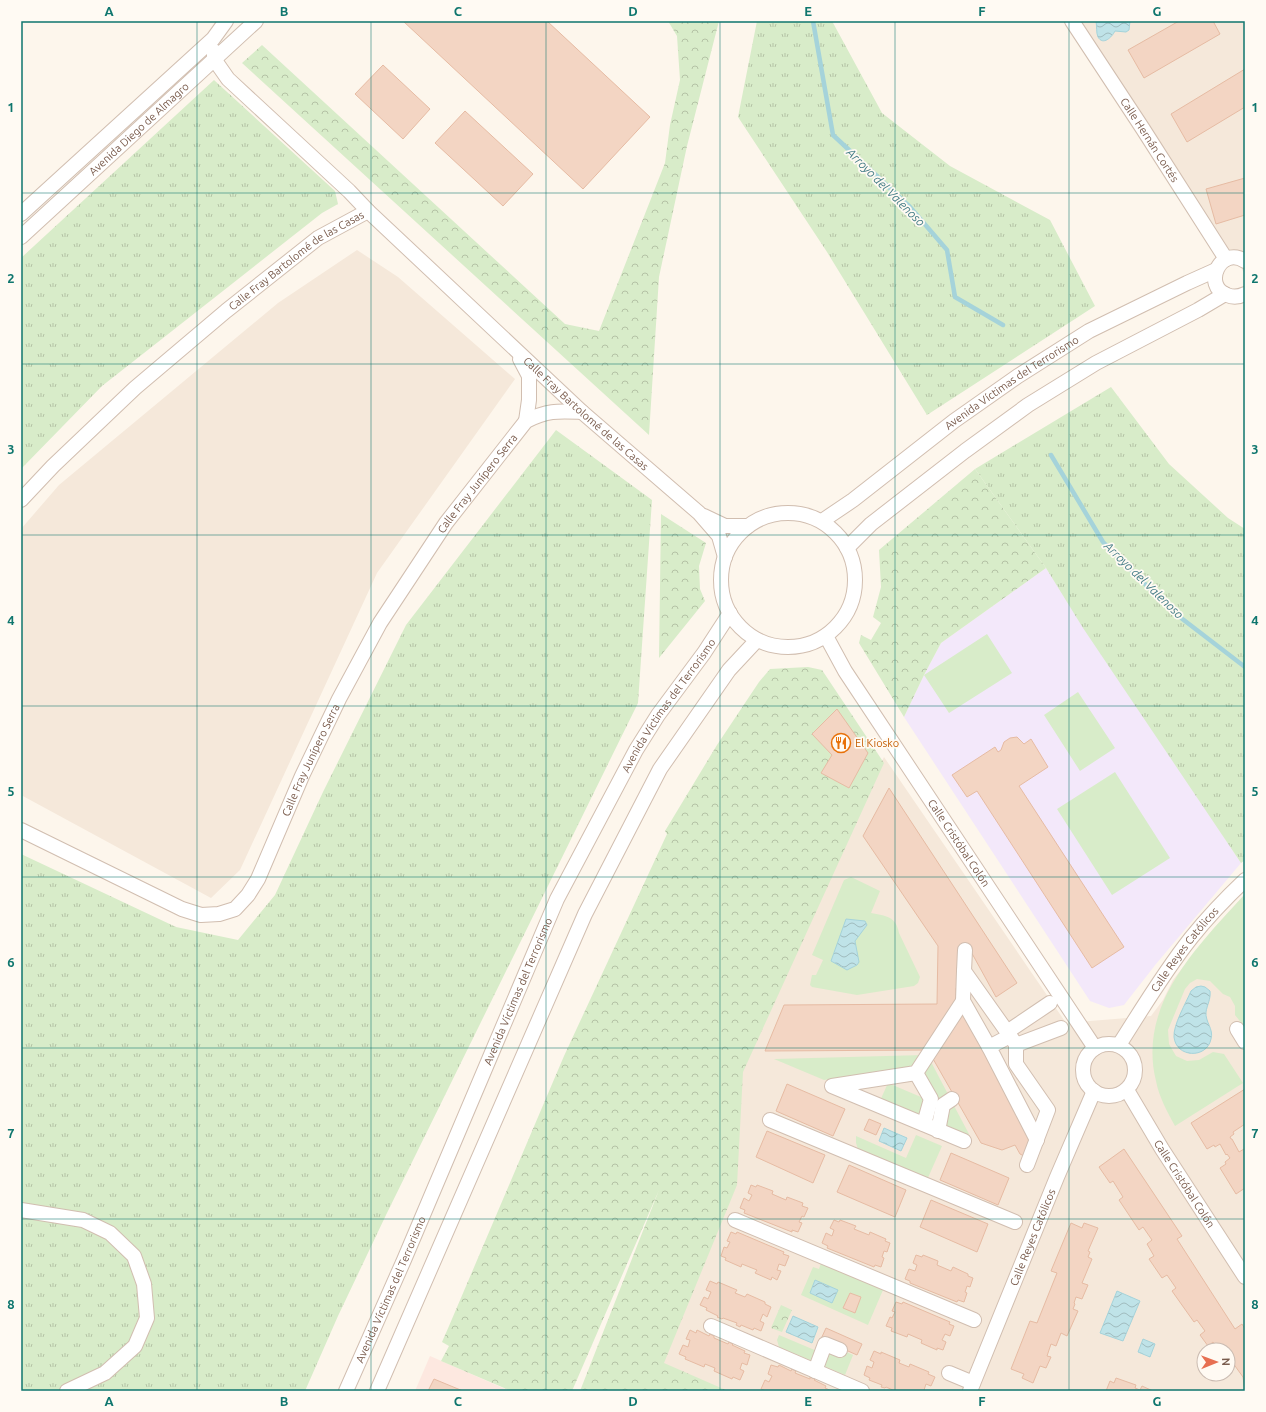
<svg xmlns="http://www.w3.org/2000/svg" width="1266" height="1412" viewBox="0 0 1266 1412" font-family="Ubuntu,sans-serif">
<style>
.residential{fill:#f5e8da;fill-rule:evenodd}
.commercial{fill:#fde8e0}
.education{fill:#f3e8fa}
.grass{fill:url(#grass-tufts)}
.park{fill:url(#park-crowns)}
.garden{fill:#d8ecc9}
.water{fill:url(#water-waves);stroke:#a5d3da}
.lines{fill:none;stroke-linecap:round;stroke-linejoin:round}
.stream{stroke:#a5d3da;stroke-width:4.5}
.building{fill:#f3d5c3;stroke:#e6bba3}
.street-casing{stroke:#d1beb0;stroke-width:16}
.street{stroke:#fff;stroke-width:14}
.grid{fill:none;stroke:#0f766e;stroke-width:1;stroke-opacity:0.55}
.labels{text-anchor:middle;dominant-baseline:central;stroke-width:3.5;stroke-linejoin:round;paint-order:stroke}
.street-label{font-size:11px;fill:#7a5c4d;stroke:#fffaf3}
.food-label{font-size:11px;fill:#c56008;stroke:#fffaf3;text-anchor:start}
.water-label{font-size:12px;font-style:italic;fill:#437c86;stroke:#fffaf3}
.neatline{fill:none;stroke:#0f766e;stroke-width:1.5}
.grid-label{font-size:13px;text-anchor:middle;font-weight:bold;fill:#0f766e}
</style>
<defs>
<pattern id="grass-tufts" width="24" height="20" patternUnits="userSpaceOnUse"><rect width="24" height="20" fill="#d8ecc9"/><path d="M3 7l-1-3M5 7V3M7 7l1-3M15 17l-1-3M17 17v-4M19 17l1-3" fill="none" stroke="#b4c2a5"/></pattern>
<pattern id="park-crowns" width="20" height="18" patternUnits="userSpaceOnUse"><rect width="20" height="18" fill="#d8ecc9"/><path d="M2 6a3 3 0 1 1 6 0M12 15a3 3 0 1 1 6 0" fill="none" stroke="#b4c2a5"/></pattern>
<pattern id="water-waves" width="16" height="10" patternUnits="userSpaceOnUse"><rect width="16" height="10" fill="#bfe3e8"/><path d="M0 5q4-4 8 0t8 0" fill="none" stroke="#a0bbbe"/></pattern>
</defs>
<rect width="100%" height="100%" fill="#fdf6ec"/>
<path class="residential" d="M1081,21H1245V274L1224,242H1223Z
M357,250L398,277L515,379L377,573L240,870L211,898L21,795V529L59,485L278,303Z
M884,757L1066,1023L1151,1016L1163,1000L1173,980L1187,962L1214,928L1245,894V1391H641L731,1072ZM1204,1350H1228V1374H1204Z"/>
<path class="commercial" d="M430,1356L510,1391H415Z"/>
<path class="education" d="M1046,568L1241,863L1156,964L1124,1005L1109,1008L1090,1001L904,717L924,675L941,643Z"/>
<path class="grass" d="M757,21H832L882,113L950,166L1050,220L1095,306L927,415L827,252L738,117Z
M214,80L335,191L338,204L322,213L102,386L21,469V258Z
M1111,387L1169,464L1228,518L1245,529V860L1241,863L1083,628L1046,568L975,469Z
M556,430L652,500L638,703L386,1215L338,1316L305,1391H21V854L176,927L238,940L275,895L323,792L406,625Z"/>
<path class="park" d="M668,21H719L687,146L659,277L649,435L242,63L262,45L565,324L599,331L665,163L670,125L680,80L677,36Z
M975,469L1046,568L941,643L924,675L904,717L859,643L861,635L871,640L881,623L873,617L881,587L879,550Z
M661,514L706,543L699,566L700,589L705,601L659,658Z
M808,667L822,670L884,763L743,1072L737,1185L664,1363L728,1391H580L659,1190L572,1391H511L441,1361L449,1346L442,1342L449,1326L564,1056L667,834L665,831L717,745L759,682L770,669Z
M781,1305L792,1310L782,1332L771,1328Z"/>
<path class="garden" d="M987,634L1012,673L949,713L924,675Z
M1078,692L1115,748L1080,771L1044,715Z
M1115,772L1170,858L1112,895L1057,809Z
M851,877L880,891L871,913C886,916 896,916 899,933L920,977L918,983L914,986L857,995L812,987L810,985L812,975H816L823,960L812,955L844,880Z
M1245,894V1024L1243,1025L1235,1015V1006L1230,997L1223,994L1210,981L1197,979L1190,983L1185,989L1168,1030L1169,1044L1176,1056L1187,1061L1199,1060L1213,1052L1224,1054L1243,1083L1175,1126C1167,1111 1159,1097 1156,1081C1137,1004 1198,946 1245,894Z
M924,1055L915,1067L824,1080L774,1059Z
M930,1060L950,1098L937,1128L930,1124L920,1075Z
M888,1083L928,1100L920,1120L879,1103Z
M952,1102L969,1134L967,1139L940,1129Z
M916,1135L942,1146L927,1180L858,1149L856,1143V1136L906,1158Z
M821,1263L883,1290L868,1325L801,1295L813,1267L819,1269Z
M779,1335L824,1354L842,1350L853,1355L845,1375L779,1347L777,1340Z"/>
<path class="water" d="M1096,21H1130L1129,30L1126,32L1115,31C1112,37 1103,46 1098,37C1096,33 1097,26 1096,21Z
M846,919L865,921L867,925L855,941L859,962L857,965L847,970L831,961Z
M1201,986L1205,987L1210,991C1211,999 1207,1005 1206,1012C1205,1022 1214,1029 1211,1039C1207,1059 1176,1058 1174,1037C1173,1025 1186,1003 1191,991L1196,987Z
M884,1128L907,1138L901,1151L879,1141Z
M815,1280L838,1290L832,1303L810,1293Z
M1117,1291L1140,1301L1123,1341L1100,1333Z
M793,1316L818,1327L812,1343L786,1332Z
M1143,1339L1155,1344L1150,1357L1138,1352Z"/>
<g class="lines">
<path class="stream" d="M813,21L833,135L910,207L947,250L955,297L1003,325
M1051,455L1103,542L1172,611L1245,667"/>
</g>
<path class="building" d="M403,21H547L650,117L583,189Z
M1179,21H1213L1220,34L1144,78L1128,50Z
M383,65L430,109L403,139L355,94Z
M1245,69V107L1187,142L1171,114Z
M465,111L533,174L503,206L435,143Z
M1245,178V215L1216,224L1206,189Z
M837,709L868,753L849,788L821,773L832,755L812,734Z
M1017,737L1024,744L1031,739L1048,767L1019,786L1124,947L1092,968L977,791L967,797L952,775L995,747L998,752L1001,750L1004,742L1010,738Z
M889,788L1017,983L996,997L969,948L959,985L956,988V1000L1034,1141L1028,1158L1020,1154L1015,1145L1002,1150L981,1143L928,1050L765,1051L784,1005L937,1004L938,946L863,836Z
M787,1084L845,1109L833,1136L776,1111Z
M1244,1088H1245V1124L1233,1132L1234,1134L1230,1137L1231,1139H1232L1239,1152L1244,1149L1245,1150V1188L1236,1194L1220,1168L1226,1164L1225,1162L1230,1158L1227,1154L1226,1155L1220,1144L1215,1147L1214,1145L1207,1149L1191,1123L1245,1089Z
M869,1119L881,1124L876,1135L864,1130Z
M767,1131L825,1155L813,1183L756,1157Z
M1124,1149L1182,1236L1177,1239L1235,1329L1242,1324L1245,1329V1391L1243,1377L1230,1359L1228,1360V1350H1219L1213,1342L1208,1346L1200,1335L1205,1331L1197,1320L1194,1322L1172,1291L1176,1288L1167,1275L1162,1278L1149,1259L1154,1256L1147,1244L1152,1240L1143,1227L1139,1230L1119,1200L1123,1197L1113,1181L1110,1183L1099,1167Z
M951,1153L1009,1178L998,1205L940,1180Z
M849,1165L906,1190L895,1217L837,1192Z
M751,1185L756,1187L757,1185L773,1191L772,1194L786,1200L787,1197L803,1203L802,1206L808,1208L804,1217L802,1216L799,1222L802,1223L798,1232L792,1230V1232L744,1213L745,1210L740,1208L744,1198L749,1201L752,1195L748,1193Z
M931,1200L988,1224L977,1252L920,1227Z
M834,1220L839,1222L840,1220L856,1226L854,1229L869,1235L870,1232L886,1239L885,1241L890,1243L887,1252L884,1251L882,1257L884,1258L881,1267L875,1265L874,1267L827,1248L828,1246L822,1243L826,1233L832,1236L834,1230L830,1228Z
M1071,1223L1082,1228L1084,1223L1098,1228L1088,1251L1090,1252L1088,1257L1092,1259L1082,1283L1088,1285L1082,1299L1076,1297L1074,1303L1075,1304L1073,1309L1078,1311L1067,1336L1061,1333L1056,1346L1051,1344L1047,1356L1051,1357L1046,1368L1040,1366L1033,1383L1022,1378L1024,1374L1011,1369L1030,1321L1037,1323L1057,1273L1051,1271Z
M731,1232L736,1234L737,1232L784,1252L783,1254L789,1256L785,1266L779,1264L777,1270L781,1271L777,1280L772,1277L771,1280L755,1273L757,1270L742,1264L741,1267L725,1260L726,1258L721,1256L724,1247L727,1248L730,1242L727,1241Z
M916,1255L922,1257L923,1255L938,1261L937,1265L951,1271L953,1267L968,1274V1276L973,1278L970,1287L967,1286L965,1292L967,1293L964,1302L958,1300L957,1302L910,1283V1281L905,1279L909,1269L915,1271L917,1265L913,1263Z
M710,1281L717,1284L718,1282L737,1290L735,1293L745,1297L747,1294L765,1302V1304L771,1307L767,1317L763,1314L760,1321L764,1323L761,1331L754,1328L753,1330L741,1325L740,1327L736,1325L737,1323L723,1318L722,1319L717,1317L718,1316L706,1310L707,1308L700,1305L704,1297L708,1299L711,1292L706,1290Z
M850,1293L861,1297L855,1313L843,1308Z
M896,1302L902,1304L903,1302L950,1322L949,1324L954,1326L950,1336L945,1334L942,1340L946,1342L943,1350L937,1348V1350L921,1343L922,1340L908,1334L907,1337L891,1331L892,1328L886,1326L890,1317L892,1318L895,1312L892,1311Z
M826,1328L862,1344L857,1355L821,1339Z
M690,1330L696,1333L697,1330L709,1336L710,1334L714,1336V1338L728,1344L729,1342L733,1344L732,1345L745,1351L744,1353L750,1355L747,1365L742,1363L740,1369L744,1371L740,1380L733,1377L732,1379L714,1371L715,1368L705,1364L704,1367L685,1359L686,1357L679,1354L683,1345L688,1347L690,1340L686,1339Z
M874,1351L881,1354V1352L900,1360L899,1363L909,1367L910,1364L929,1372L928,1374L935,1377L931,1386L926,1384L924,1390L925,1391H895L886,1387L885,1388L881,1387L882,1385L869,1380L870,1378L864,1375L867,1366L872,1368L874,1362L870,1360Z
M771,1365L778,1367L779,1365L791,1371L792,1369L796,1371L795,1373L810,1379V1377L815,1379L814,1380L826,1386L825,1388L832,1391H766L761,1389L765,1380L769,1382L772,1376L768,1374Z
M1116,1378L1136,1385L1135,1388L1140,1390L1142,1386L1153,1391H1106L1110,1381L1114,1383Z
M434,1379L463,1391H428Z"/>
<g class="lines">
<g class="street-casing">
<g id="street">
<path id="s1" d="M1072,21L1143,129L1226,259"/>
<path d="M214,51V59L228,79L349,191L368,211"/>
<path d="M21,214L213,39L226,21"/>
<path id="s2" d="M21,237L256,21"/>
<path d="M1245,261C1220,245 1202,286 1227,295C1234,298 1239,297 1245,294"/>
<path d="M520,359L529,376V400L526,421"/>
<path id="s3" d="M21,500L53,466L135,388L226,311L318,238L368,211L582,412L699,513L719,536L725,557"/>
<circle cx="788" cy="580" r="67"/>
<path d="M704,516L725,526H748"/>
<path id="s4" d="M822,521L853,500L954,421L1018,376L1089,331L1187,283L1216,270"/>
<path d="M847,548L871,524L965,451L1028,405L1096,363L1198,310L1225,294"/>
<path id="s5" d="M826,636L845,671L1095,1048"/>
<path id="s6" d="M21,830L182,909L201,915L219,914L235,909L248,895L258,879L302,776L339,699L380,623L446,523L526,421C548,410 558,411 582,412"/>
<path d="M965,950L964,971L1015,1043"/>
<path d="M964,971L963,1001L989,1047"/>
<path d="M963,1001L916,1073L832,1086L964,1141"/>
<path d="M1237,1029L1245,1042"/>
<path d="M1007,1032L1050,1003"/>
<path d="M1010,1036L989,1047L1037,1140"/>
<circle cx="1109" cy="1070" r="26"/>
<path id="s7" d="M1119,1045C1142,1009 1164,972 1191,938C1207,918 1226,898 1245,880"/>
<path d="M916,1073L931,1099L924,1124"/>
<path id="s8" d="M1127,1090L1162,1149L1245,1277"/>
<path d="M770,1120L1015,1222"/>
<path d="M938,1131L943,1105L952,1099"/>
<path d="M1027,1165L1048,1110L1016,1064V1045L1061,1028"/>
<path d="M21,1210L83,1220L110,1233L134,1256L144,1284L147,1318L135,1346L105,1373L67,1391"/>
<path d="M735,1220L974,1320"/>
<path d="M711,1326L862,1391"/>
<path d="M815,1371L825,1344L840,1350"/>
<path d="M949,1373L973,1383"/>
<path id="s9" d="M346,1391L404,1260L557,899L636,750L658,715L704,653L730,613"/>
<path d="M377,1391L585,914L660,769L729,670L757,640"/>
<path id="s10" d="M970,1391L1057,1177L1094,1091"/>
</g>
</g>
<use href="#street" class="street"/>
</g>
<path class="grid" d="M197,21V1391M371,21V1391M546,21V1391M720,21V1391M895,21V1391M1069,21V1391M21,193H1245M21,364H1245M21,535H1245M21,706H1245M21,877H1245M21,1048H1245M21,1219H1245"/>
<defs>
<g id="restaurant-ring" transform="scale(1)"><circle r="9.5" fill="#fffaf3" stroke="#e8710a" stroke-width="1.5"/><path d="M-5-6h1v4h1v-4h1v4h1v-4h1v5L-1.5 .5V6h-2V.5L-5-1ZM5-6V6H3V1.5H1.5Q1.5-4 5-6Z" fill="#e8710a"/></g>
</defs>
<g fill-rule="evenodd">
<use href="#restaurant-ring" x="841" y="743"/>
</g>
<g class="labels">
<g class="street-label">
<text stroke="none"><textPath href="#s2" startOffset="160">Avenida Diego de Almagro</textPath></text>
<text stroke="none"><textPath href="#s1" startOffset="142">Calle Hernán Cortés</textPath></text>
<text stroke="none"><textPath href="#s3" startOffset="366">Calle Fray Bartolomé de las Casas</textPath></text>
<text stroke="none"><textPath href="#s4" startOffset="235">Avenida Víctimas del Terrorismo</textPath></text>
<text stroke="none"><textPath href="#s3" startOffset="751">Calle Fray Bartolomé de las Casas</textPath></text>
<text stroke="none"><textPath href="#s6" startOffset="726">Calle Fray Junípero Serra</textPath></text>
<text stroke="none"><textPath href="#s9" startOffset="759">Avenida Víctimas del Terrorismo</textPath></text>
<text stroke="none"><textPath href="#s6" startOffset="402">Calle Fray Junípero Serra</textPath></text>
<text stroke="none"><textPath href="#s5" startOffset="246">Calle Cristóbal Colón</textPath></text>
<text stroke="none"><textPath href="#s7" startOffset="116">Calle Reyes Católicos</textPath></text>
<text stroke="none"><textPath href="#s9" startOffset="435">Avenida Víctimas del Terrorismo</textPath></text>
<text stroke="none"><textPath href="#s8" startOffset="110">Calle Cristóbal Colón</textPath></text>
<text stroke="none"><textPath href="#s10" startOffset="166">Calle Reyes Católicos</textPath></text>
<text stroke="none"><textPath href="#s9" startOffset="111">Avenida Víctimas del Terrorismo</textPath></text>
</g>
<g class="food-label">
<text x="855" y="743">El Kiosko</text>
</g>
<g class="water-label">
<text transform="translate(886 187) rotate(45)">Arroyo del Valenoso</text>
<text transform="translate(1144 580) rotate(44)">Arroyo del Valenoso</text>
</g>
</g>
<rect width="1266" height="1412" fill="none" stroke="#fffaf3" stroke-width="44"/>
<g transform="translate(1216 1362) rotate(89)"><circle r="19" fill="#fffaf3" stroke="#cabbb1"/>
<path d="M0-3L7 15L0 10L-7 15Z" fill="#e76f51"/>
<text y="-6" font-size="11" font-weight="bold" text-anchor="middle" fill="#7a5c4d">N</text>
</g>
<rect x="22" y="22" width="1222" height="1368" class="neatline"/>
<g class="grid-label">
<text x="109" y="16">A</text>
<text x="284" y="16">B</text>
<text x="458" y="16">C</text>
<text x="633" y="16">D</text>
<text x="808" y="16">E</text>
<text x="982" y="16">F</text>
<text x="1157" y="16">G</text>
<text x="11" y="112">1</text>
<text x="1255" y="112">1</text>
<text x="11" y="283">2</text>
<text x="1255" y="283">2</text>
<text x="11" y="454">3</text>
<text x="1255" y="454">3</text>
<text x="11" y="625">4</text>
<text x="1255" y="625">4</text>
<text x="11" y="796">5</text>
<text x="1255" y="796">5</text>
<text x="11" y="967">6</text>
<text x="1255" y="967">6</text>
<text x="11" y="1138">7</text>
<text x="1255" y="1138">7</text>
<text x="11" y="1309">8</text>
<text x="1255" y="1309">8</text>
<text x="109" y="1406">A</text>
<text x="284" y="1406">B</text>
<text x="458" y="1406">C</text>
<text x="633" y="1406">D</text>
<text x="808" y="1406">E</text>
<text x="982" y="1406">F</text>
<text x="1157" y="1406">G</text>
</g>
</svg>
